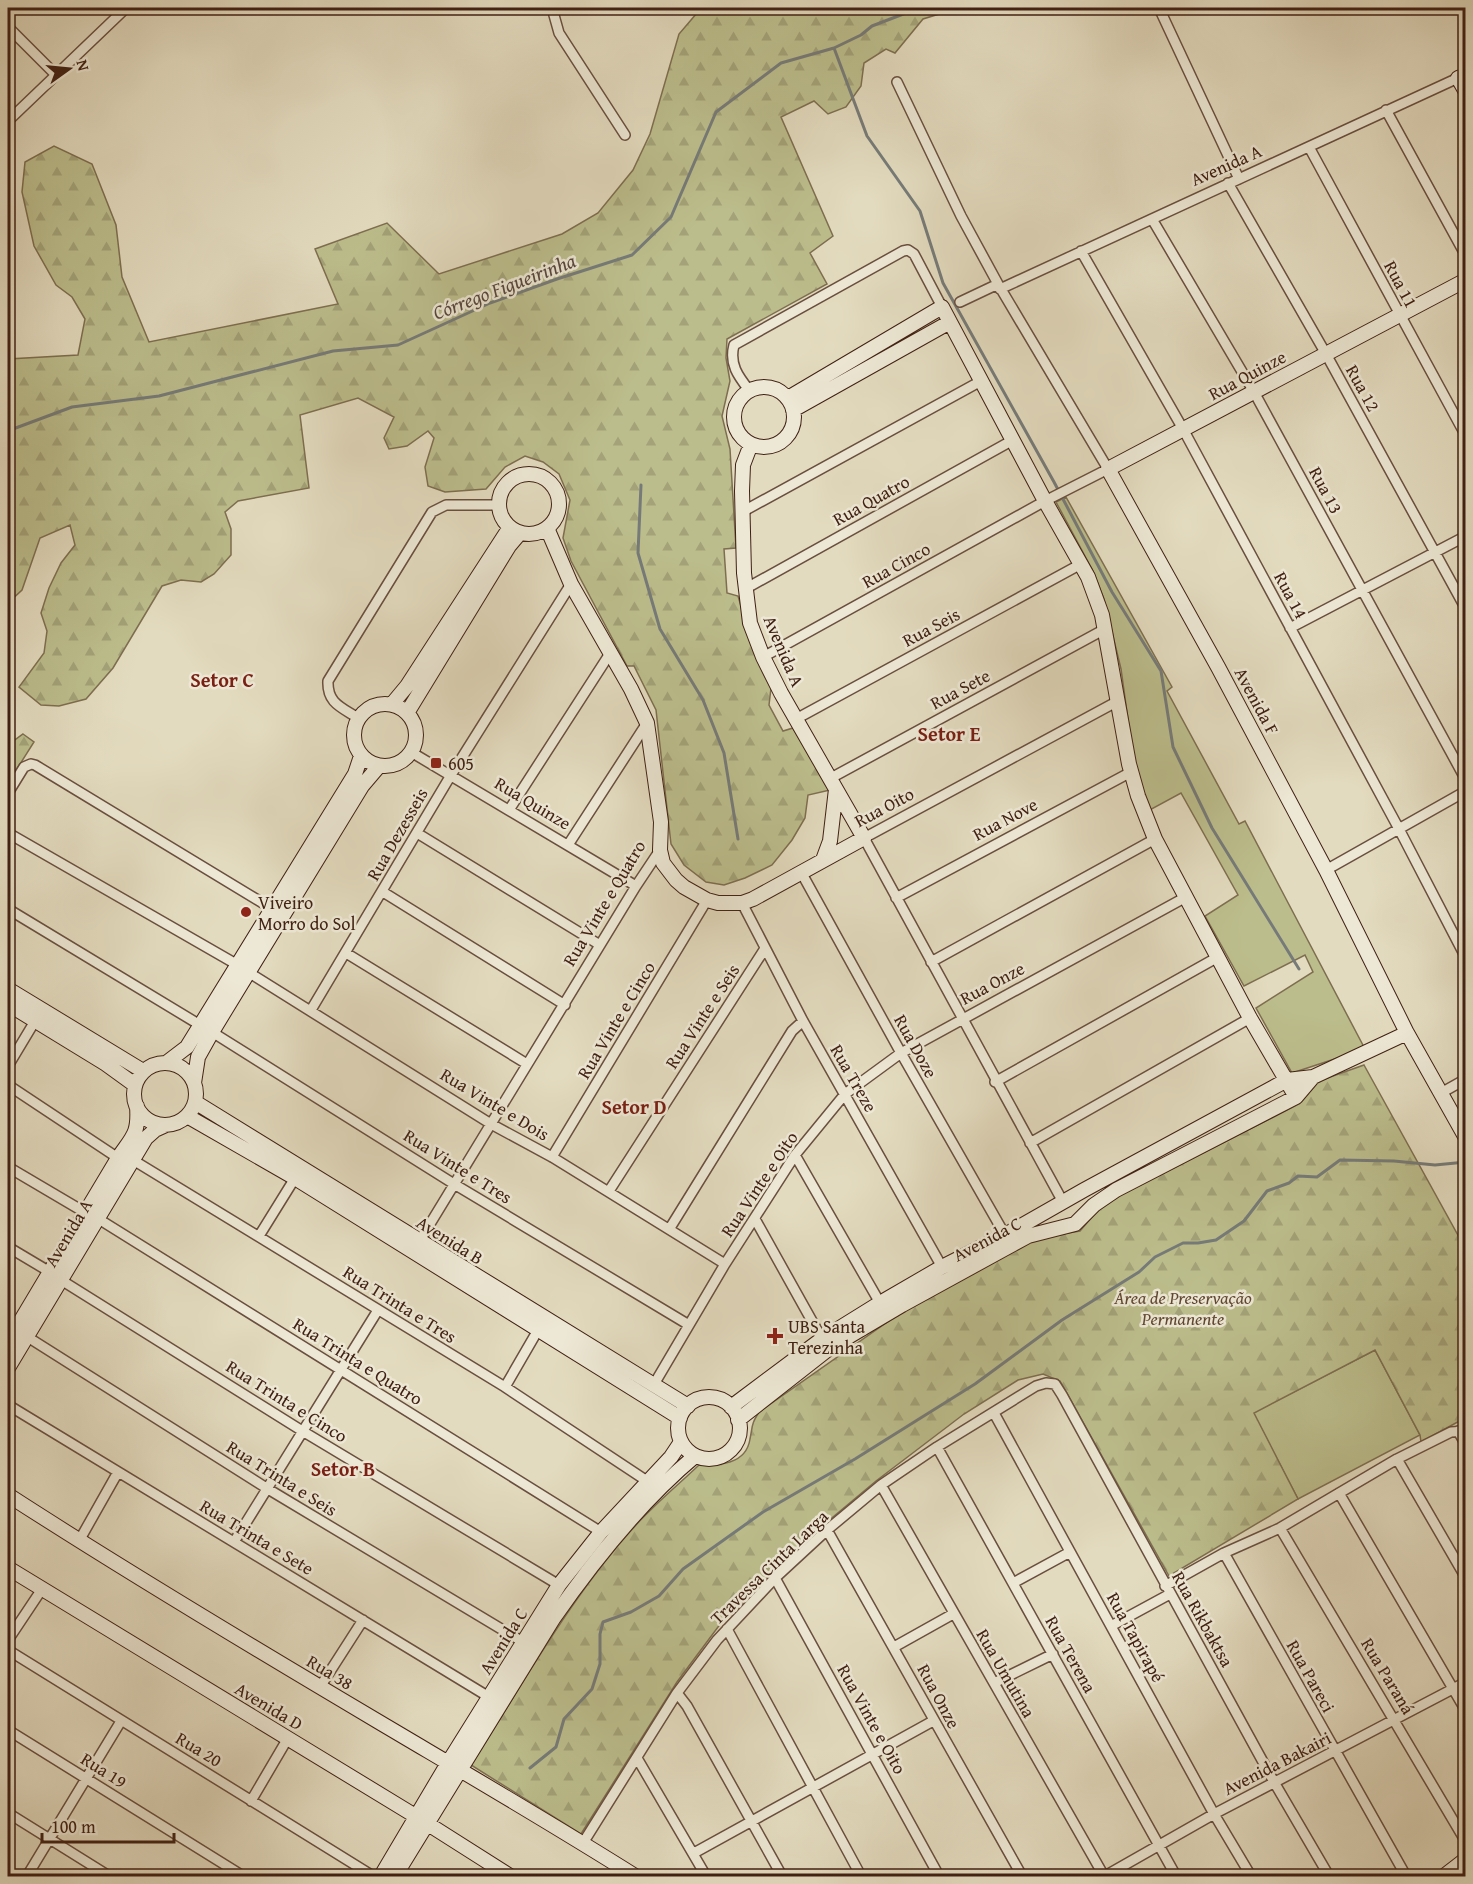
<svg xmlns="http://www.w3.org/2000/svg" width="1473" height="1884" viewBox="0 0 1473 1884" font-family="'Gentium Book Plus',serif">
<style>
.green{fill:#bcbd8c;stroke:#7e6e50;stroke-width:1.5}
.forest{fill:url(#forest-firs);stroke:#7e6e50;stroke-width:1.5}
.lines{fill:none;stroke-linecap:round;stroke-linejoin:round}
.stream{stroke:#767b79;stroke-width:3}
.street-casing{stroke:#6a4f3f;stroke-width:12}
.secondary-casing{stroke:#412014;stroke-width:16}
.street{stroke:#ede8d5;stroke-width:9}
.secondary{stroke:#ede8d5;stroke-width:14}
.poi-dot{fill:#8f2418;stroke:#ede8d5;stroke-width:2}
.labels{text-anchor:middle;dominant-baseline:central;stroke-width:5;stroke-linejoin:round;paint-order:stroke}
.street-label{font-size:18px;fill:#412014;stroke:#ede8d5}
.poi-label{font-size:18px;fill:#412014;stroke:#ede8d5;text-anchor:start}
.park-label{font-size:18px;font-style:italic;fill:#604732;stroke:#ede8d5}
.water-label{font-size:20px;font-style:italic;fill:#57463e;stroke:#ede8d5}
.neighbourhood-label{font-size:20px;font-weight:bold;fill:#7a1f14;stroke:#ede8d5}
</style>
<defs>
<pattern id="forest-firs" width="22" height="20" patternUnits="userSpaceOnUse" patternTransform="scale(1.5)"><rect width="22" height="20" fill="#bcbd8c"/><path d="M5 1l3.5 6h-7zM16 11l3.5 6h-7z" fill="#a3a278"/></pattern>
</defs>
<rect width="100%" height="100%" fill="#e3dbbf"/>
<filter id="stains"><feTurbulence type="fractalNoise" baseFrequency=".00333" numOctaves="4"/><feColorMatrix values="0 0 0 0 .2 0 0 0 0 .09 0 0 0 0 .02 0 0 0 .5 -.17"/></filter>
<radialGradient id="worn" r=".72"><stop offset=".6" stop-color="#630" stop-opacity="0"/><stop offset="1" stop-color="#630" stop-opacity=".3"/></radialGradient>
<path class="green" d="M1066,497L1172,687L1167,691L1239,824L1245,821L1365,1049L1292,1073L1256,1008L1313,972L1305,955L1244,986L1205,916L1238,895L1181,793L1148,811L1135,770L1121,669L1104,599L1093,571L1056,502Z
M1375,1350L1420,1435L1298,1499L1253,1413Z"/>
<path class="forest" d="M718,8H959L923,19L895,53L886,49L864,63L861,86L846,107L828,114L814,101L781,117L833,236L810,253L827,284L727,339L726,358L730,381L722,416L730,449L736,548L724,549L727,593L738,596L755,654L771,688L769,705L783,731L793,728L830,790L808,795L805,818L792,840L772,865L745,878L724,885L706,882L684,865L671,844L656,710L634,666H627L571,561L563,538L570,500L559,474L543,462L525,456L505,467L486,489L445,492L428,486L425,467L434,438L428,431L407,446L389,449L384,438L394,417L358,398L300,415L309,488L238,501L225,512L231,529V555L214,574L201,582L181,580L162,586L113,668L86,699L59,706L41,705L19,687L44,653L47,631L41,613L49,588L61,563L75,545L70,525L40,538L22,590L8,603V359L78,355L85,319L72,297L56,285L34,246L22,192L25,162L54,146L92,164L116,225L122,277L149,342L338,304L315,249L387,223L439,274L562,234L598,213L633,170L650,134L679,34L697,13Z
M23,734L34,742L8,783V745Z
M1364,1065L1465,1248V1418L1421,1442L1420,1435L1375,1350L1254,1413L1298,1499L1169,1576L1060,1381L1043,1374L1018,1380L964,1414L876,1481L802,1543L718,1627L677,1682L581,1834L471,1765C523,1684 571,1596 636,1525C655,1504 678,1485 699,1465C719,1465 746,1465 750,1439C753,1424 751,1425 759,1412L906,1309L1037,1238L1080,1231L1103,1204L1299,1104L1316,1082Z"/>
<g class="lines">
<path class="stream" d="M834,48L867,136L920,211L943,283L1054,482L1112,592L1161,671L1173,747L1212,828L1299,969
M8,434L13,429L72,407L159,396L333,351L398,345L490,303L557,279L632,255L671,217L716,112L781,63L834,48L861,35L872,26L906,13L912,8
M641,485L638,553L660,629L703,700L724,753L738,839
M530,1768L556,1747L564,1719L592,1689L600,1664V1634L603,1622L631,1612L659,1596L683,1569L763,1512L855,1459L975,1384L1062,1320L1139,1272L1155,1257L1183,1243H1198L1216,1240L1244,1221L1267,1191L1289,1183L1298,1176L1317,1177L1340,1160L1394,1161L1435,1165L1466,1162"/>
<g class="street-casing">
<path id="street" d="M552,8L559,33L625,135
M1159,8L1239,179
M8,27L56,75
M1386,110L1466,256
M8,121L126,8
M1309,147L1466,436
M1228,183L1326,354L1466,609
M1152,219L1254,392L1466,780
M1081,251L1183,429L1399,829L1466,958
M1000,289L1458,78
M960,302L998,284
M749,390C738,376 729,364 734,345L903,251L908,250L914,254L942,307
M742,512L981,381
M745,589L1013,440
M1290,628L1466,536
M763,657L1045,501L1108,469L998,284L961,216L897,82
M358,718C341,707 327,703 328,681L432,512L446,505H499
M796,719L1081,564
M411,752L636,886
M831,778L1105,629
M8,793L24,767L31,764L35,765L271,908
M509,810L609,655
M8,833L236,964
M417,833L600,945
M568,845L647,723
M1326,870L1466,791
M801,872L901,1053L1005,1235
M383,892L565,1005
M896,898L1131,772
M742,903L803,1021L942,1267
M8,909L200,1025
M346,953L527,1064
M931,962L1155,839
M248,972L491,1124L552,1157L725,1264
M311,1010L451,775L571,584
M212,1032L454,1184L689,1325
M8,1066L35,1021
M995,1082L1218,957
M8,1085L118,1158
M1441,1093L1466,1079
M1030,1143L1250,1018
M795,1155L880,1303
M552,1157L707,900
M133,1160L505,1387L647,1481
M8,1167L86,1213
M609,1191L764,950
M1063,1202L864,838L1118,701
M97,1218L601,1532
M755,1219L822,1339
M670,1228L792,1031L803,1021
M259,1236L295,1178
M419,1242L636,886L660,850
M8,1247L50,1272
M61,1280L304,1432L559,1585
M26,1336L268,1489L523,1642
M653,1386L725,1264L795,1155L845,1094L901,1053L1186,897
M505,1387L538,1330
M8,1405L489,1697
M994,1413L1214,1814L1251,1876
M1458,1431L1466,1445
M937,1447L1176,1876
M1397,1459L1466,1578
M881,1485L1104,1876
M1339,1493L1466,1711
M1280,1528L1466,1842
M827,1530L1022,1876
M79,1541L118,1472
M234,1542L378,1310
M1224,1553L1406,1876
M775,1578L939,1876
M1013,1583L1070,1552
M1165,1586L1224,1553L1280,1528L1397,1459L1451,1432L1466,1431
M1111,1626L1170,1594
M727,1629L861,1876
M8,1640L42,1589
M894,1647L953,1614
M8,1650L373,1876
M994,1683L1053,1654
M320,1687L363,1620
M677,1693L687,1706L782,1876
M8,1730L243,1876
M637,1758L706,1876
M251,1801L288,1738
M8,1813L109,1876
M583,1843L677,1693L717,1640L775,1578L827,1530L881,1485L937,1447L1036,1386L1046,1383L1055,1384L1062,1395L1274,1782L1329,1876
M694,1853L933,1721
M27,1876L121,1721
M1105,1876L1214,1814L1466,1682"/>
</g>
<g class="secondary-casing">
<path id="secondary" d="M1466,75L1458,78L1466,92
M1466,280L1108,469L1218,667L1326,870L1407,1033L1466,1138
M734 417a30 30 0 1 1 60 0a30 30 0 1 1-60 0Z
M788,398L942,307L1045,501L1088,577L1102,615L1129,764L1138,796L1155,839L1250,1018L1296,1097
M793,410L950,322
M499 504a30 30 0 1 1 60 0a30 30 0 1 1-60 0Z
M547,528L571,584L631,689L647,723L661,822L660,850L663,863L676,880L684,887L707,900L718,903H742L753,899L864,838L781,693L763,657L750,623L744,573L742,491L743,465L751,444
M354 735a31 31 0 1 1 62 0a31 31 0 1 1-62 0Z
M392,704L407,686L510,527
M407,713L509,546L520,533
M823,860L830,841L836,789
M8,989L143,1071
M8,1004L106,1064L135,1085
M166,1063L187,1047L355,774L361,756
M134 1094a31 31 0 1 1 62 0a31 31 0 1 1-62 0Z
M194,1083L198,1057L212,1032L362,786L379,766
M195,1102L688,1406
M187,1116L295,1178L680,1418
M8,1342L118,1158C133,1136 139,1134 137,1106
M8,1368L146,1138L155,1130L166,1125
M678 1428a31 31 0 1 1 62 0a31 31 0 1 1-62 0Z
M731,1407L822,1339L880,1303L942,1267L1005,1235L1084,1190L1287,1080L1313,1077L1407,1033
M738,1420L831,1347L902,1305L1028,1236L1075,1224L1094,1205L1116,1190L1296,1097L1313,1077
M8,1495C130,1574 254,1648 379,1722C465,1773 551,1823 635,1876
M8,1568L417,1817L510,1876
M381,1876L448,1763L559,1585L601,1532L671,1457L681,1442
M395,1876L553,1619C594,1560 640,1502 695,1456
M1444,1876L1466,1859"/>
</g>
<use href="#street" class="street"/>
<use href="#secondary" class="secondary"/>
</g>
<g class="poi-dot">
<rect x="430" y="757" width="12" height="12" rx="3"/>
<circle cx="246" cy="912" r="6"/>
<path d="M772 1327h6v6h6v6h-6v6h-6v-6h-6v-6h6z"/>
</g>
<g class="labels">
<g class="street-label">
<text transform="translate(1226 165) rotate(-24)">Avenida A</text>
<text transform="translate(1401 284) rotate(62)">Rua 11</text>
<text transform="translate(1247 375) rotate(-28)">Rua Quinze</text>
<text transform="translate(1363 388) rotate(61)">Rua 12</text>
<text transform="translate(1326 490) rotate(62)">Rua 13</text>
<text transform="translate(871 500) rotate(-29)">Rua Quatro</text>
<text transform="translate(896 565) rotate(-29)">Rua Cinco</text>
<text transform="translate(1291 595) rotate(62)">Rua 14</text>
<text transform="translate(931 627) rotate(-28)">Rua Seis</text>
<text transform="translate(784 651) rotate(67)">Avenida A</text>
<text transform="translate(960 689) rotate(-28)">Rua Sete</text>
<text transform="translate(1257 701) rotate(62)">Avenida F</text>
<text transform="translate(533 803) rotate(31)">Rua Quinze</text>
<text transform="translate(884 807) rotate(-28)">Rua Oito</text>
<text transform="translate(1005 819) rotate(-28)">Rua Nove</text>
<text transform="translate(397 834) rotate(-60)">Rua Dezesseis</text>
<text transform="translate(604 903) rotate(-59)">Rua Vinte e Quatro</text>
<text transform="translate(992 983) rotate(-28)">Rua Onze</text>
<text transform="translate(702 1016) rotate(-57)">Rua Vinte e Seis</text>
<text transform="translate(616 1020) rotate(-59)">Rua Vinte e Cinco</text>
<text transform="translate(916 1046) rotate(61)">Rua Doze</text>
<text transform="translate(854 1078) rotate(60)">Rua Treze</text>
<text transform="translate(495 1104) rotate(31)">Rua Vinte e Dois</text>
<text transform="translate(458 1166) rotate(32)">Rua Vinte e Tres</text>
<text transform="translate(759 1184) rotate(-56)">Rua Vinte e Oito</text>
<text transform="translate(68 1233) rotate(-59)">Avenida A</text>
<text transform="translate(987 1239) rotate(-28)">Avenida C</text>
<text transform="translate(450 1240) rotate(32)">Avenida B</text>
<text transform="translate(400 1304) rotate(32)">Rua Trinta e Tres</text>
<text transform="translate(358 1361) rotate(32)">Rua Trinta e Quatro</text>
<text transform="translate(287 1401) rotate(32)">Rua Trinta e Cinco</text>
<text transform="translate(282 1478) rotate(32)">Rua Trinta e Seis</text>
<text transform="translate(257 1537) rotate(31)">Rua Trinta e Sete</text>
<text transform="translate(769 1567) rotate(-44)">Travessa Cinta Larga</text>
<text transform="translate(1203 1619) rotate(61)">Rua Rikbaktsa</text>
<text transform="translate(1136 1637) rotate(61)">Rua Tapirapé</text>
<text transform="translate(503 1641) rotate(-58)">Avenida C</text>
<text transform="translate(1071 1654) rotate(61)">Rua Terena</text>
<text transform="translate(330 1672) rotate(31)">Rua 38</text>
<text transform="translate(1006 1673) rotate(60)">Rua Umutina</text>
<text transform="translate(1311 1676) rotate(61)">Rua Pareci</text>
<text transform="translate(1388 1676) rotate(59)">Rua Paraná</text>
<text transform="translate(939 1696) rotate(62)">Rua Onze</text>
<text transform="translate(269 1706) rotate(31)">Avenida D</text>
<text transform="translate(872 1719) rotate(61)">Rua Vinte e Oito</text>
<text transform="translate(199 1749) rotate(31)">Rua 20</text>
<text transform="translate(1277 1763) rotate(-27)">Avenida Bakairi</text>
<text transform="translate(104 1770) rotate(32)">Rua 19</text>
</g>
<g class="poi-label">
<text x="448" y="763">605</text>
<text x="258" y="902">Viveiro<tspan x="258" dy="21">Morro do Sol</tspan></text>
<text x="788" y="1326">UBS Santa<tspan x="788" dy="21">Terezinha</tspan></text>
</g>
<g class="park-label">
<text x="1183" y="1297">Área de Preservação<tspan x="1183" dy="21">Permanente</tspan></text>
</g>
<g class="water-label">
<text transform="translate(504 286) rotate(-21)">Córrego Figueirinha</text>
</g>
<g class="neighbourhood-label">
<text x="222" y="679">Setor C</text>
<text x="949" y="733">Setor E</text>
<text x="634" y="1106">Setor D</text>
<text x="343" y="1468">Setor B</text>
</g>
</g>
<rect width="1473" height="1884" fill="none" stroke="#e3dbbf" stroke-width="30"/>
<rect x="9" y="9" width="1455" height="1866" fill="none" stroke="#412014" stroke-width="3"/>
<rect x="15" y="15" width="1443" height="1854" fill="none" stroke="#412014" stroke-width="1.5"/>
<g transform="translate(69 69) rotate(75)" stroke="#ede8d5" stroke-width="4.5" paint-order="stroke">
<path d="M0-4.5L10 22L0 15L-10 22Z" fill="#412014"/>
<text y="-9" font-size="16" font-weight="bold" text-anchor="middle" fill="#412014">N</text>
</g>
<path d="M42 1833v9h132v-9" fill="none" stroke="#412014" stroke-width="3"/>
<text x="51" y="1833" font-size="18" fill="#412014" stroke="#ede8d5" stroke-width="4.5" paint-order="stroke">100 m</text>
<rect width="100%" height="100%" filter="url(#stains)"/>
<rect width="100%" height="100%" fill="url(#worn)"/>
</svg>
